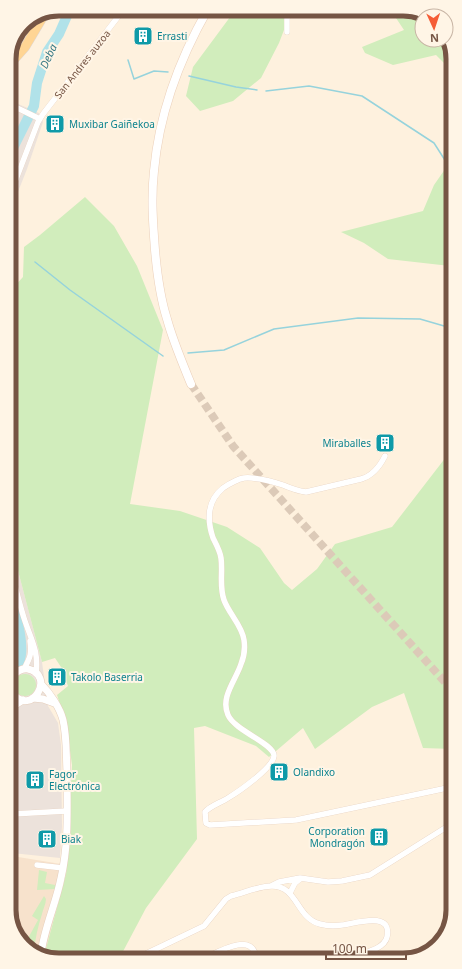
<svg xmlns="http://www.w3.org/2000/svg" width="462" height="969" viewBox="0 0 462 969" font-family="'Noto Sans',sans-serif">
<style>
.residential{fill:#f7e2cc}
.industrial{fill:#ece2db}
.green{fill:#d1edbc}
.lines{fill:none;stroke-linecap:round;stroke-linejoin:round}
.stream{stroke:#96d3dc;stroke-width:1.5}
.river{stroke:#b1e2e9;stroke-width:10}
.secondary-tunnel{stroke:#dccab8;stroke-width:8;stroke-dasharray:8 4;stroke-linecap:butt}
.minor-casing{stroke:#e5cebc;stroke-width:6}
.tertiary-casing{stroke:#e5cebc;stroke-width:8}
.secondary-casing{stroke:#ebcfb9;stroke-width:9}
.primary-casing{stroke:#ded6d2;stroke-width:10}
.minor{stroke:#fff;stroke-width:5.5}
.tertiary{stroke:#fff;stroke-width:7}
.secondary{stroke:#fff;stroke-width:8}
.primary{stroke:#ffd594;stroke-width:9}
.labels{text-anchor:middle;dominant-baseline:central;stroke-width:4;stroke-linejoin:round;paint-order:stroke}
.culture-label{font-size:10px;fill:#0d838f;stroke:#fff5e6;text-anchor:start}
.street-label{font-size:10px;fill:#765544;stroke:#fff5e6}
.water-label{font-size:11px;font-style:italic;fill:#397a85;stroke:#fff5e6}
.rim{fill:none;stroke:#765544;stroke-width:5}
</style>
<rect width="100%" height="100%" fill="#fef1de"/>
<path class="residential" d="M12,856L67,865L66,874L44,956L29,950L13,929Z"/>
<path class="industrial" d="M9,100L39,113L43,122L27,169L10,212Z
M11,544L42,662L48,706L58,723L61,745L62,826L60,858L12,853Z"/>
<path class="green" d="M236,9H292L279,43L261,78L233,101L200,111L186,96L193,67Z
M390,9H406L425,16H422V40H446V36L449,40V68L436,55L393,65L365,53L362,47L404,30Z
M450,162V266L388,259L364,243L341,232L423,211L434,185Z
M85,197L114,226L137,266L163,330L130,504L180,511L227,527L260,548L284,583L292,590L317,569L335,544L392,527L446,457L451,438L452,749L423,748L404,693L372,707L315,749L303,728L269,757L256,746L205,726L194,728L197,839L146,908L119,959L56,960L44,956L66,874L67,865L72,765L66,722L57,695L68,686L61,667L55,658L42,662L11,544L10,291L23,277L24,247L40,235Z
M14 685a11 11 0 1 1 22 0a11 11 0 1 1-22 0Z
M39,870L47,872L45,883L55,885V889L37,890Z
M44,896L46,899C46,904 43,909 42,914C38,926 35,939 34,952L29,950L32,945L26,942L38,920L32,916Z"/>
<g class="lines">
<path class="stream" d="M128,60L134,79L154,71L168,72
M189,76L236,87L257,90
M266,91L309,86L362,96L434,143L450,168
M35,262L70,290L163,356
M188,353L224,350L274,329L358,318L420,319L451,328"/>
<path class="river" d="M10,154L34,106L37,83L47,52L59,34L70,9
M11,604C18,617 25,649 19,662"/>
<path class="secondary-tunnel" d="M191,384L233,446L452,690"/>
<g class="minor-casing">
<path id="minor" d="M287,32V19L289,9
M9,104L40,119
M10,195L38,122L43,114L124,9
M385,456C380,466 372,476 361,479L306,492C298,491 290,488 283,485C271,481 257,477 244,478C237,479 229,484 223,488C207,501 207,520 213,538C216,544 220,551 221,558C223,572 219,586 224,600C229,614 242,625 244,640C245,647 244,657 241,664C236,680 220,697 228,715C235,731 275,744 274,756C273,768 238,792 228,798C220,803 210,806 205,812L206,823L210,825L296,820L433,791L447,788L452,789
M11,570C15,586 19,602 24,618C31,640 39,650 36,674
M24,669C30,658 32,654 30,641
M12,814L67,811
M37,865L63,868
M271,886L279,882L300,878L328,882L342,881L370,875L453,823
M290,893L295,883L300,879
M205,958C218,952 253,931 256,958
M135,959L204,926L226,899L231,896C244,893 259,886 272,886C298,886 296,918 320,924C327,926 335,926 342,925C354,924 393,910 387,937C384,950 362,953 351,957"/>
</g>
<g class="tertiary-casing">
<path id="tertiary" d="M12,677C16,672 21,668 28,669C56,675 32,718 12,693
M41,684C50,693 60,708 63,720C67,737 66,755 67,772C67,807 69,844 61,878C56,904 44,928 41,954
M33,698L43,699L54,703
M12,707L23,700"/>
</g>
<g class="secondary-casing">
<path id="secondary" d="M191,384C182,362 173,341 167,319C160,297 157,273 155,250C153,224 151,198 154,171C159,115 180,58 208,9"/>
</g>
<g class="primary-casing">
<path id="primary" d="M9,65L25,47L44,15"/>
</g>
<use href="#minor" class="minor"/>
<use href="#tertiary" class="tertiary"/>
<use href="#secondary" class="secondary"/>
<use href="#primary" class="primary"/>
</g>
<defs>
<g id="building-square" transform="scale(1)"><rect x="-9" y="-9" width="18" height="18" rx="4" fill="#0f9aa8" stroke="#fff5e6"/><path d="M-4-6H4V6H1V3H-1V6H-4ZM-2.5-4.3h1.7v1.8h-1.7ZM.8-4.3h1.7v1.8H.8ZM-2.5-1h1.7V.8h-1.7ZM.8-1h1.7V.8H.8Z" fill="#fff"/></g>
</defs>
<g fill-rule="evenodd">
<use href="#building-square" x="143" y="36"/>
<use href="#building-square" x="55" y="124"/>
<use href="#building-square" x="385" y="443"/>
<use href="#building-square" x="57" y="677"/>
<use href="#building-square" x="279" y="772"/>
<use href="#building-square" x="35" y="780"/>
<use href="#building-square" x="379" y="837"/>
<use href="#building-square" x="47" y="839"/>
</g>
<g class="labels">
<g class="culture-label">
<text x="157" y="36">Errasti</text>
<text x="69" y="124">Muxibar Gaiñekoa</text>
<text x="371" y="443" text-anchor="end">Miraballes</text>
<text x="71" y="677">Takolo Baserria</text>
<text x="293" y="772">Olandixo</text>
<text x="49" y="774">Fagor<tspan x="49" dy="12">Electrónica</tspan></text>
<text x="365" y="831" text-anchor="end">Corporation<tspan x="365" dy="12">Mondragón</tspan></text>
<text x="61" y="839">Biak</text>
</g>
<g class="street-label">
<text transform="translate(82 64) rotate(-52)">San Andres auzoa</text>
</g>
<g class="water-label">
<text transform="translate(48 56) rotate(-65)">Deba</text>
</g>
</g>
<path d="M0 0H462V969H0ZM59 16H403A43 43 0 0 1 446 59V910A43 43 0 0 1 403 953H59A43 43 0 0 1 16 910V59A43 43 0 0 1 59 16Z" fill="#fff5e6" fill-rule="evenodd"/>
<path class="rim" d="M59 16H403A43 43 0 0 1 446 59V910A43 43 0 0 1 403 953H59A43 43 0 0 1 16 910V59A43 43 0 0 1 59 16Z"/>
<g transform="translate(434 28) rotate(177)"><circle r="19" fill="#fff5e6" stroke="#c8b5a5"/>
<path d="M0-3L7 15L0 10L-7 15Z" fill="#f55d36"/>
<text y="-6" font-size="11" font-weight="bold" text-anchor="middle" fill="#765544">N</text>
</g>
<path d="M326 953v6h80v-6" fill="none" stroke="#765544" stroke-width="2"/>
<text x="332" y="953" font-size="12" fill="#765544" stroke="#fff5e6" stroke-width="3" paint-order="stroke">100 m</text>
</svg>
